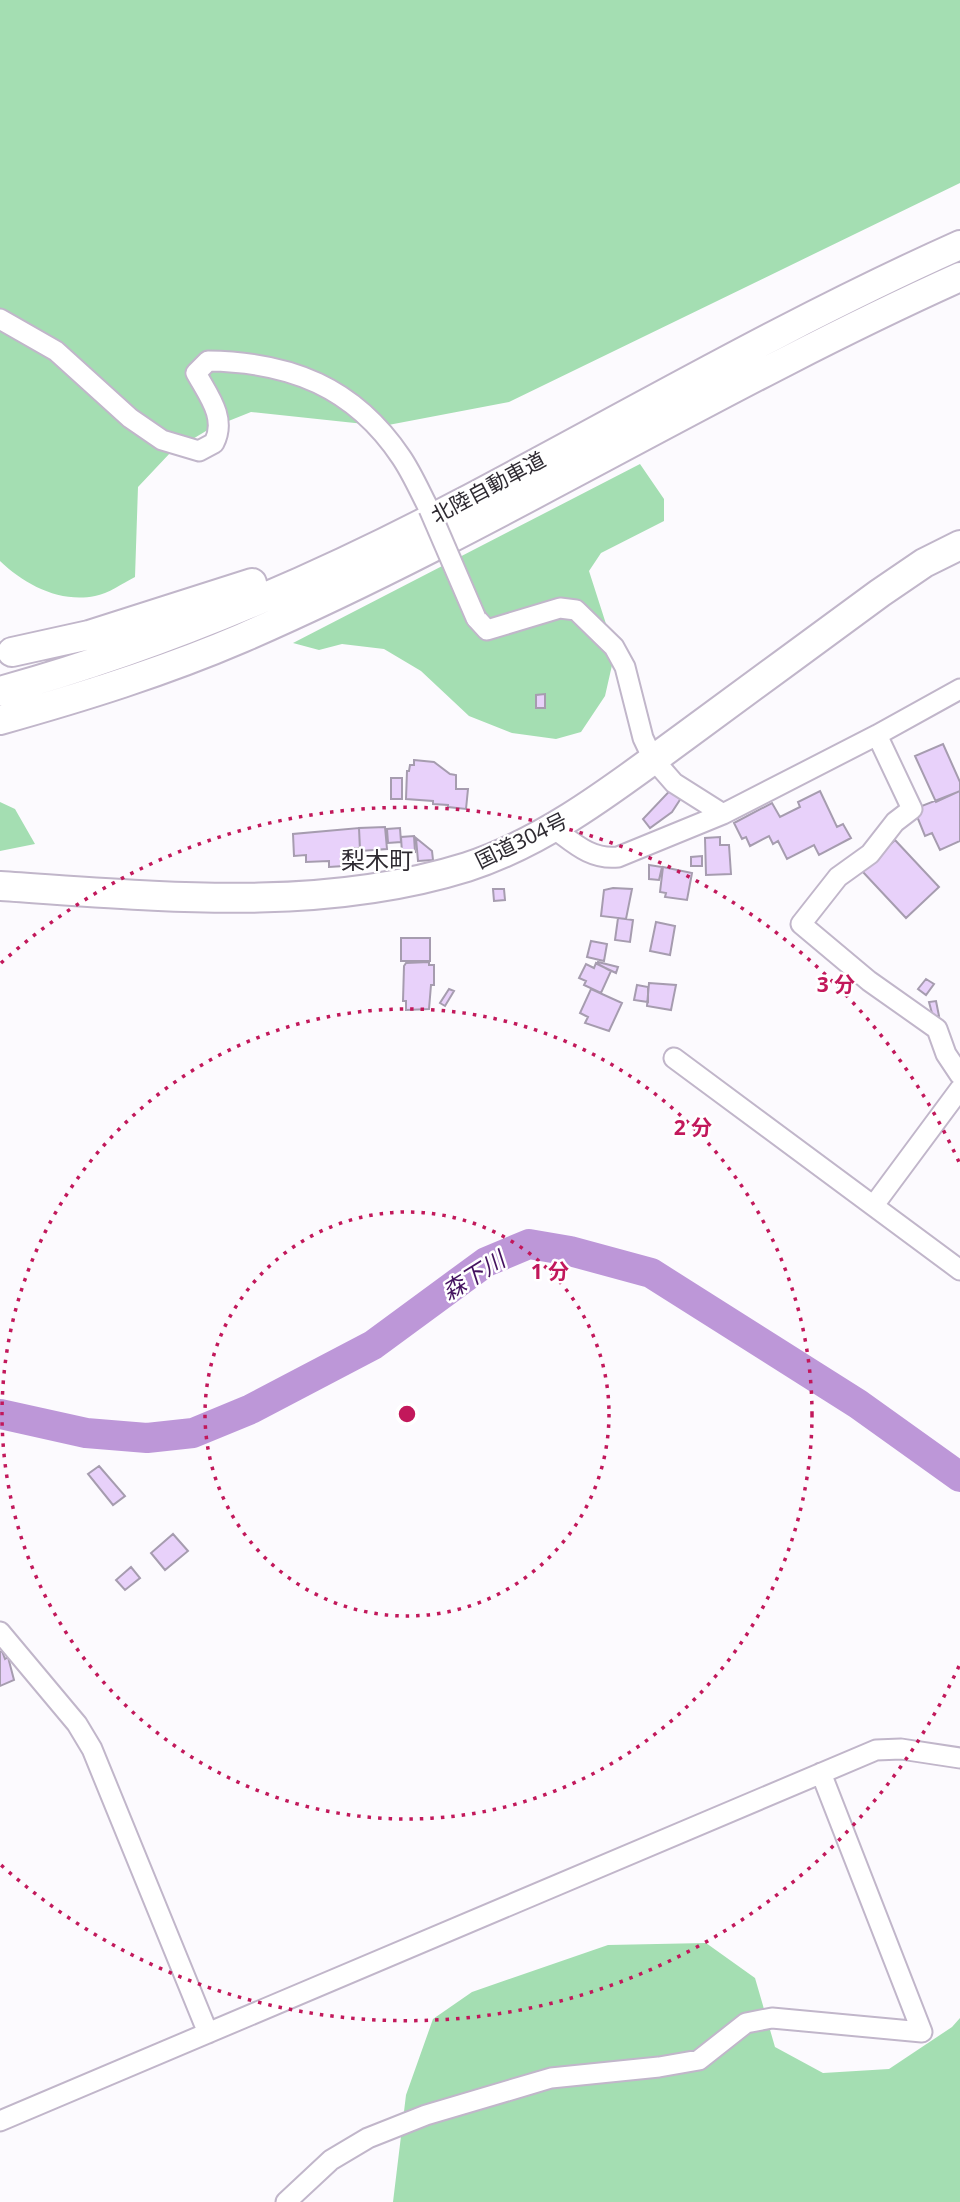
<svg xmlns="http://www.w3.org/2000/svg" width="960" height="2202" viewBox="0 0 960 2202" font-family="'Noto Sans','Noto Sans JP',sans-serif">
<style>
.green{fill:#a4deb2}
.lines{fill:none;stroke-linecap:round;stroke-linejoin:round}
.river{stroke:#bd97d8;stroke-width:30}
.building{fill:#e8d1fa;stroke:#a69caf;stroke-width:2}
.minor-casing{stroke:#c1b6ca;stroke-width:23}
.highway-casing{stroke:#c1b6ca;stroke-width:32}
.minor{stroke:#fff;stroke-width:19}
.highway{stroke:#fff;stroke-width:28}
.minor-bridge-casing{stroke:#c1b6ca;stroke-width:23;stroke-linecap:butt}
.minor-bridge{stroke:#fff;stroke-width:19}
.ring{fill:none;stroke:#c2185b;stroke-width:3.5;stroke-dasharray:3.5 7}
.labels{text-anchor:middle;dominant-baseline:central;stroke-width:5;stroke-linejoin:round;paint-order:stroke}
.street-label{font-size:21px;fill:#2f2b32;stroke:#fff}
.water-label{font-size:23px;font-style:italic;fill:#451360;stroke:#fff}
.quarter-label{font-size:24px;fill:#2f2b32;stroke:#fff}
.centre{fill:#c2185b;stroke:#fff;stroke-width:3.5}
.ring-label{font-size:21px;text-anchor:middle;font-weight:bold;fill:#c2185b;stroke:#fff;stroke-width:5;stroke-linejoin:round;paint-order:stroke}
</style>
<rect width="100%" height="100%" fill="#fcfafe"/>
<path class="green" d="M0,0H960V183L509,402L383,426L251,412L211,428L171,452L138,487L135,577C123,583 108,594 95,596C60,603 25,585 0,561Z
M640,464L664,499V521L601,553L589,571L615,652L605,696L581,732L556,739L512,733L469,716L421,671L384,649L342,644L319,650L293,643Z
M0,802L15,809L35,844L0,851Z
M706,1943L755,1978L775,2047L823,2073L889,2069L952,2027L960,2018V2202H393L406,2095L433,2019L472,1992L608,1945Z"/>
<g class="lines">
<path class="river" d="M0,1414L86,1433L147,1438L193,1433L251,1409L373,1345L486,1262L529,1244L570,1251L651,1273L858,1404L960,1477"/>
</g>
<path class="building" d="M545,694V708H536V695Z
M943,744L960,782V791L936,802L915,756Z
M414,760L434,762L450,774L456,775V789H468L466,809L448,807V805L433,804V801L406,799L407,771H409L410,765H414Z
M391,778H402V799H391Z
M678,782L687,789L672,812L650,828L643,819Z
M820,791L837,827L843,824L851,838L819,855L814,845L787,859L778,841L773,844L769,836L750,846L746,837L742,839L734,823L772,803L780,817L800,807L798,802Z
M960,791V841L940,850L932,833L925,836L914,809Z
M385,827L387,849L360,851L359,828Z
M359,828L360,848L343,849L344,866L329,867V861L306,862V855L294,856L293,834Z
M400,828L401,842L388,843L387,829Z
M414,836L415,852L402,853L401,837Z
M720,837V845H729L731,874L706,875L705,838Z
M416,838L432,851L433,860L418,861Z
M895,840L939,887L906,918L862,871Z
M702,856V866H691V857Z
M649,865L662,867L659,880L649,879Z
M663,867L692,873L687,900L665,897L666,893L660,892Z
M613,888L632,889L626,919L601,916L604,890Z
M493,889H504L505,900L494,901Z
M618,918L633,920L630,942L615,940Z
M656,922L675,926L670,955L650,951Z
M401,938H430V961H401Z
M591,941L607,944L604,961L587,957Z
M429,962V965H434V985H431L429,1009L406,1010V1001H403L404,966L406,963Z
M598,962L618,967L616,973L597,964Z
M596,963L611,971L601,993L584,985L586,981L579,978L586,964L594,968Z
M926,979L934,984L926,995L918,989Z
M649,983L676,985L671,1010L647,1006Z
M637,985L648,987V1002L634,1000Z
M449,989L454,991L445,1006L440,1003Z
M591,989L622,1003L609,1031L585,1023L588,1017L580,1013Z
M936,1001L939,1016L933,1017L929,1002Z
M99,1466L125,1496L113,1505L88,1474Z
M173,1534L188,1551L165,1570L151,1553Z
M131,1567L140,1578L125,1590L116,1580Z
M2,1651L5,1659L8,1657L14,1680L0,1686V1652Z"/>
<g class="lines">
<g class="minor-casing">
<path id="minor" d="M0,319L56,351L130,418L162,440L199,451L214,443C227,418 208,395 196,373L208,361C290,362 354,387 401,457C412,473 420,492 429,509
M476,618L487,630L560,608L576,610L614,647L625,667L643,738L653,759L674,783L723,814
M877,735L912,809L895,822L870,854L838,877L801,924L869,981L937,1029L946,1054L960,1075
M552,827C573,842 590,860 618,857L723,814L877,735L960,689
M674,1058L960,1270
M874,1205L960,1089
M0,1632L77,1724L92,1749L208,2033
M0,2121L876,1750L901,1749L960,1758
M286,2202L331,2160L368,2138L426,2115L551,2078L659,2067L699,2060L746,2023L772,2018L922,2032L821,1773"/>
</g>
<g class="highway-casing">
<path id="highway" d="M12,652L89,635L252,583
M0,691C159,647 312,582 458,505C625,417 788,322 960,245
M0,720C82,697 163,672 242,638C488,531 715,387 960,277
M0,886C154,896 317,914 467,867C547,841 617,786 684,737C749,689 815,641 880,593L924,563L960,545"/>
</g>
<use href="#minor" class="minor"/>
<use href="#highway" class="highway"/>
<g class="minor-bridge-casing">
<path id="minor-bridge" d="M429,509L476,618"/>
</g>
<use href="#minor-bridge" class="minor-bridge"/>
</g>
<g class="ring">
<circle cx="407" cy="1414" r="202"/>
<circle cx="407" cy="1414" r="405"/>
<path d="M959 1666A607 607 0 0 1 1 1865M1 963A607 607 0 0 1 959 1162"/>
</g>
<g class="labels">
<g class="street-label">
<text transform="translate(488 487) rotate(-28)">北陸自動車道</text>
<text transform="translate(521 840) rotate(-26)">国道304号</text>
</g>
<g class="water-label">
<text transform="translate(473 1275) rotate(-32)">森下川</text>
</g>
<g class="quarter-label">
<text x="377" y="859">梨木町</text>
</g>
</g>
<circle cx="407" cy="1414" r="10" class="centre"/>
<g class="ring-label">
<text x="836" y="992">3 分</text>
<text x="693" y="1135">2 分</text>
<text x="550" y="1279">1 分</text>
</g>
</svg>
